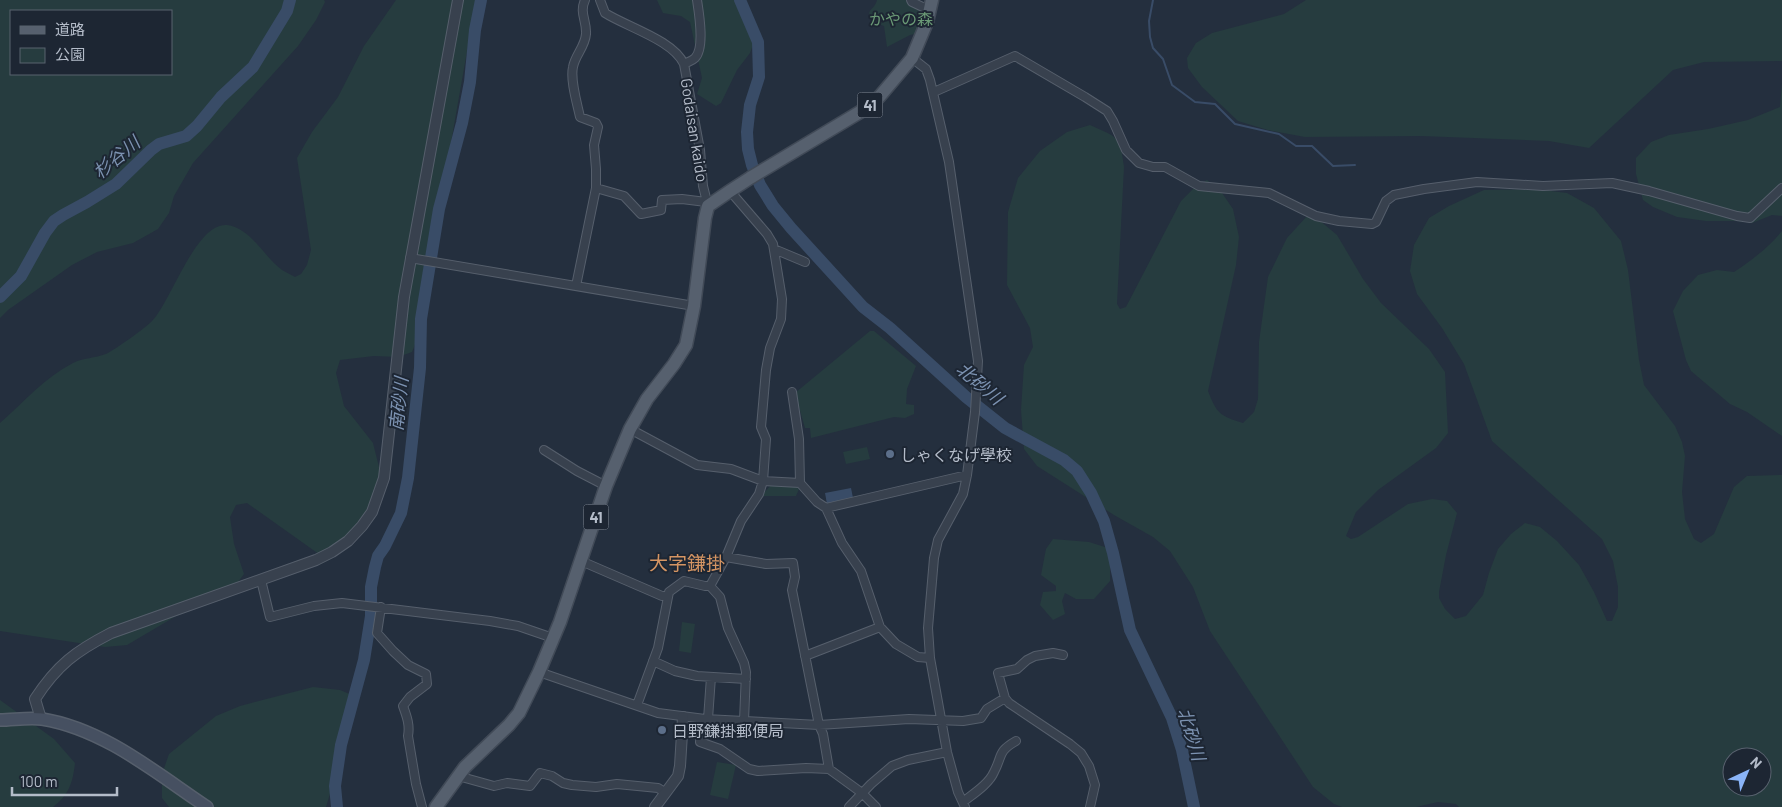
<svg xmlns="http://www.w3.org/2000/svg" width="1782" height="807" viewBox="0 0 1782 807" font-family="Barlow,'Noto Sans JP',sans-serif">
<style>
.green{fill:#263c3f;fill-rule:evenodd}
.water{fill:#394c67}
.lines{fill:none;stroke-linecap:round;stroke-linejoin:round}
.stream{stroke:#394c67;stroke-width:2}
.river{stroke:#394c67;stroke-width:12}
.minor-casing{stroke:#565f6c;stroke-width:10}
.tertiary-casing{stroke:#565f6c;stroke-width:12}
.secondary-casing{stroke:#565f6c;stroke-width:14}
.primary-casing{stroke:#414a57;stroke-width:15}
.minor{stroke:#38414e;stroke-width:8}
.tertiary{stroke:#38414e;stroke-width:10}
.secondary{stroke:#465061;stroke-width:11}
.primary{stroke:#56606e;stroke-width:12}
.service-dot{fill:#5c6f8a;stroke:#1d2633;stroke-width:2}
.labels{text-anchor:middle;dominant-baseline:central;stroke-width:4;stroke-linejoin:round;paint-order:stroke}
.shield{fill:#1d2633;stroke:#878f9c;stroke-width:1}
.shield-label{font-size:15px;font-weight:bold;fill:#b4bcc9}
.park-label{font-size:16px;fill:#6b9a76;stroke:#1d2633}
.street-label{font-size:16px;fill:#b4bcc9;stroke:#1d2633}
.poi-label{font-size:16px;fill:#b4bcc9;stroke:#1d2633;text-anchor:start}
.water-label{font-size:18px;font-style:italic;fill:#7c92b1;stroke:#1d2633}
.quarter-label{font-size:19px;fill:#d59563;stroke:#1d2633}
</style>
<rect width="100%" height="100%" fill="#242f3e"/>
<path class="green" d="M0,0H324L325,2L316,20L298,46L193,163L174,196L169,213L158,229L133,243L97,252L72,265L8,310L0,318ZM11,11H171V74H11Z
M396,0H476L416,342L412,352L398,357L374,356L340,360L336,373L344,406L373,443L381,475L377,501L350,540L323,557L247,503L236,505L230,517L234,544L244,574L232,590L200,602L127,645L105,647L0,631V423C24,402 44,378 73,363C83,358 95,358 106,354C113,351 147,327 152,321C171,302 196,222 227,225C251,228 264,257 282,270C286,272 291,275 295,277L301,274L307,265L311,250L297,158L312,132L338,97L364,46Z
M657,0H738L755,39L750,53L737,70L721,103L716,106L697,94L702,78L690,22L681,16L663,13Z
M877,0H908L922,8L919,33L910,35L887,47L884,26L874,22L869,13C871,8 876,6 877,0Z
M1306,0H1782V61L1704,62L1673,70L1589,148L1549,141L1421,136L1305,137L1268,130L1238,121L1202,87L1188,68L1187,58L1196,43L1212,33L1284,14Z
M1782,83V216L1772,215L1752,223L1738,221H1706L1677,217L1653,207L1643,200L1636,174V158L1651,142L1669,135L1708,129L1748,120L1780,107Z
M1090,125C1118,138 1120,135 1124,167L1117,304L1120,309L1126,307L1181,201L1196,186L1207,180L1222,193L1233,209L1239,237L1236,265L1208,391C1217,414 1220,416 1243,423L1254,412L1258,399L1259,342L1268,277L1287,238L1308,215L1319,220L1337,235L1363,279L1381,303L1429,349L1445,372L1448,433L1436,448L1378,490L1356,512L1346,536L1351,539L1358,537L1408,504L1432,499L1447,501L1457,513L1446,555L1439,592V598L1445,609L1455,619L1466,616L1483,595L1489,573L1498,549L1511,534L1525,523L1540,527L1557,541L1579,565L1594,592L1607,621H1612L1618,607V587L1613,561L1602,539L1492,441L1464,364L1442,328L1417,294L1410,271L1414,245L1429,218L1449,206L1484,190L1535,189L1567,193L1594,208L1621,241L1628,270L1639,360L1644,385L1675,426L1682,442L1685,456L1682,492L1685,519L1694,539L1701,543L1714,534L1734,487L1747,476L1782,475V807H1459L1456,804L1438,802L1416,807H1342L1334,804L1313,787L1210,631L1193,587L1170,551L1153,537L1114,515L1037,466L1024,449L1021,410L1024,365L1033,347L1030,328L1007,285L1008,212L1018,178L1040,151L1067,132ZM1732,757H1762V787H1732Z
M1782,231V436L1747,412L1730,404L1691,371L1686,360L1673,311L1683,291L1698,275L1717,270L1734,272C1752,260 1768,248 1782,231Z
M870,331H874L916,366L907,389L906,404L914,405V414L905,418L894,417L811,438L810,428H805L795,393Z
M867,447L870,459L846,464L843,452Z
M772,484H791L799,489L796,496H761Z
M1053,539L1089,542L1108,548L1110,559V581L1094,599H1076L1065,593L1062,601L1065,614L1053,620L1040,605L1043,592L1056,591V586L1041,575L1046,549Z
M682,622L695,624L691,653L679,651Z
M313,687L340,690L359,698L326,807H169L162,798V774L169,754L216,716L240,706Z
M0,700L54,739L75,763C73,782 69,795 53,807H0Z
M717,762L736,765L728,799L710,795Z"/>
<path class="water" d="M851,488L853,498L827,504L825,493Z"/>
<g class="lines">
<path class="stream" d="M1153,0L1149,21L1150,37L1153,48L1163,59L1172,85L1195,102L1215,104L1235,124L1279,134L1296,146H1312L1333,166L1355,165"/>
<path class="river" d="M740,0L758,42L759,77L750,105L747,132L748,149L752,165L760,185L773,206L791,228L863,307L890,328L966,397L1005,428L1064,460L1077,471L1091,493L1104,521L1113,553L1130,630L1172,718L1182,750L1194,807
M0,297L21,276L45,233L54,221L63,215L87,202L116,184L151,150L159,144L186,136L197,126L221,97L253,67L287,11L290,0
M337,807L335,786L341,745L364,660L371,616V587L375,567L378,556L385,546L401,513L408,478L420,368L421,319L439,209L462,123L470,82L475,30L481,0"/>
<g class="minor-casing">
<path id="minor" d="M600,0L605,13C627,27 673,40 684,64
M697,0C699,13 705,48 695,58C692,61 688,62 684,64L700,150L703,186L708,206
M911,0L912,2L929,10
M912,58L926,69L930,80L949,162L978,361L975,412L967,475L963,494L938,540L934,558L928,628L930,658L947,752L958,792L965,807
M934,92L1015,56L1085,97L1107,111L1113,121L1126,150L1139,163L1153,167H1165L1199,186L1269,193L1316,216L1339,221L1372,224L1376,222L1386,201L1394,195L1424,189L1477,182L1543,186L1612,183L1649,191L1737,216L1750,218L1782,188
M596,188L624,196L641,214L661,210L662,200L682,199L706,202
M774,249L805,262
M410,258L694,306
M576,286L596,188V169L594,145L598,127L596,123L580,117C577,103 570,80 573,67C575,55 585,47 586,34C587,21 579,13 585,0
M792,392L799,439L800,483
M630,429L697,465L731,469L763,481L800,483L817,502L826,508L842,543L861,571L880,627L896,644L918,657L930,658
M544,450L577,471L606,486
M826,508L967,475
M726,557L766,564L793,563L795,577L792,590L819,725L823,734L829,769L862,793L876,807
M581,561L662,596H667
M261,580L270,617L314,606L342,603L490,621L518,626L553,638
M710,586L726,557L741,521L759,494L763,481L766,439L761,427L766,370L770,348L781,319L782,299L773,244L767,234L730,191
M710,586L720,597L728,628L744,663L746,672L744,721
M381,607L377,633L393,651L408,665L426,674L427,684L410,697L403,706C407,717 410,725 408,736L416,784L422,807
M1063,655L1053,653L1035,656L1027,660L1017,669L998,673L1005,698L1009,703L1070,744L1081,753L1089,766L1095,785L1090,807
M805,656L880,627
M653,661L675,671L697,676L746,679
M539,672L658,713L705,719L819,725L909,719L963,721L981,718L987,709L1005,698
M637,705L658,648L669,592L684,581L705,586H710
M702,719L700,742L720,749L749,769L758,771L806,768L829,769
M708,719L711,677
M458,776L494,786L507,783L530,786L540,773L552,776L563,783L572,785L596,787L617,784L658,788L666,793
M963,802C973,794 989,784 994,772C1003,755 997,752 1016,741
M849,807L871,784L892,766L908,760L947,752"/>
</g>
<g class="tertiary-casing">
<path id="tertiary" d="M41,719L35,699C57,665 76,651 111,633L316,560L332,552L348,541L362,526L372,512L384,478L404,297L458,0
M655,807L678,776L680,766L683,717"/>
</g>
<g class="secondary-casing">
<path id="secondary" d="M0,720C13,720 29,717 42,719C104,729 156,773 207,807"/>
</g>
<g class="primary-casing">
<path id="primary" d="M436,807L465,767L509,725L519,713L539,672L560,622L606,486L630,429L647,399L674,364L686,345L694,306L705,218L708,206L730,191L750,178L870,106L880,96L912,58L927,22L932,0"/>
</g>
<use href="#minor" class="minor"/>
<use href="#tertiary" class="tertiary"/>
<use href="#secondary" class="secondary"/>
<use href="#primary" class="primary"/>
</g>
<g class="service-dot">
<circle cx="890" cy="454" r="5"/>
<circle cx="662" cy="730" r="5"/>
</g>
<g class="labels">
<g class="shield">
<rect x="857.5" y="92.5" width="25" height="25" rx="4"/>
<rect x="583.5" y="504.5" width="25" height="25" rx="4"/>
</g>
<g class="shield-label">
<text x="870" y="105">41</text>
<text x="596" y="517">41</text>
</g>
<g class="park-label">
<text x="901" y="18">かやの森</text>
</g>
<g class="street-label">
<text transform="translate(695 130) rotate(81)">Godaisan kaido</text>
</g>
<g class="poi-label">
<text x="900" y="454">しゃくなげ學校</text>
<text x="672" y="730">日野鎌掛郵便局</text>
</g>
<g class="water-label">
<text transform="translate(116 157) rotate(-40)">杉谷川</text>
<text transform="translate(980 383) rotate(40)">北砂川</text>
<text transform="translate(398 404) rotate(-84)">南砂川</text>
<text transform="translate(1192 734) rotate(73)">北砂川</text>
</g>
<g class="quarter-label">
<text x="687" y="562">大字鎌掛</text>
</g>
</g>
<rect x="10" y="10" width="162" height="65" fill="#1d2633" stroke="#59626f"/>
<rect x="20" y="26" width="25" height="8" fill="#56606e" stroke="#59626f"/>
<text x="55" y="35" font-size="15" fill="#b4bcc9">道路</text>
<rect x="20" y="48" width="25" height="15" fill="#263c3f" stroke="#59626f"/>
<text x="55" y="60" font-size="15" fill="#b4bcc9">公園</text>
<g transform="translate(1747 772) rotate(44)"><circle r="24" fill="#1d2633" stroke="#59626f"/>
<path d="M0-4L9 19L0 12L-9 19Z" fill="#8ab4f8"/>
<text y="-8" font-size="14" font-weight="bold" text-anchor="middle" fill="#b4bcc9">N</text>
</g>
<path d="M12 787v8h105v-8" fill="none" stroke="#b4bcc9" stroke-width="2.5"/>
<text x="20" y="787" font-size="15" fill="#b4bcc9" stroke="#1d2633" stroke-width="4" paint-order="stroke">100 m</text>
</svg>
